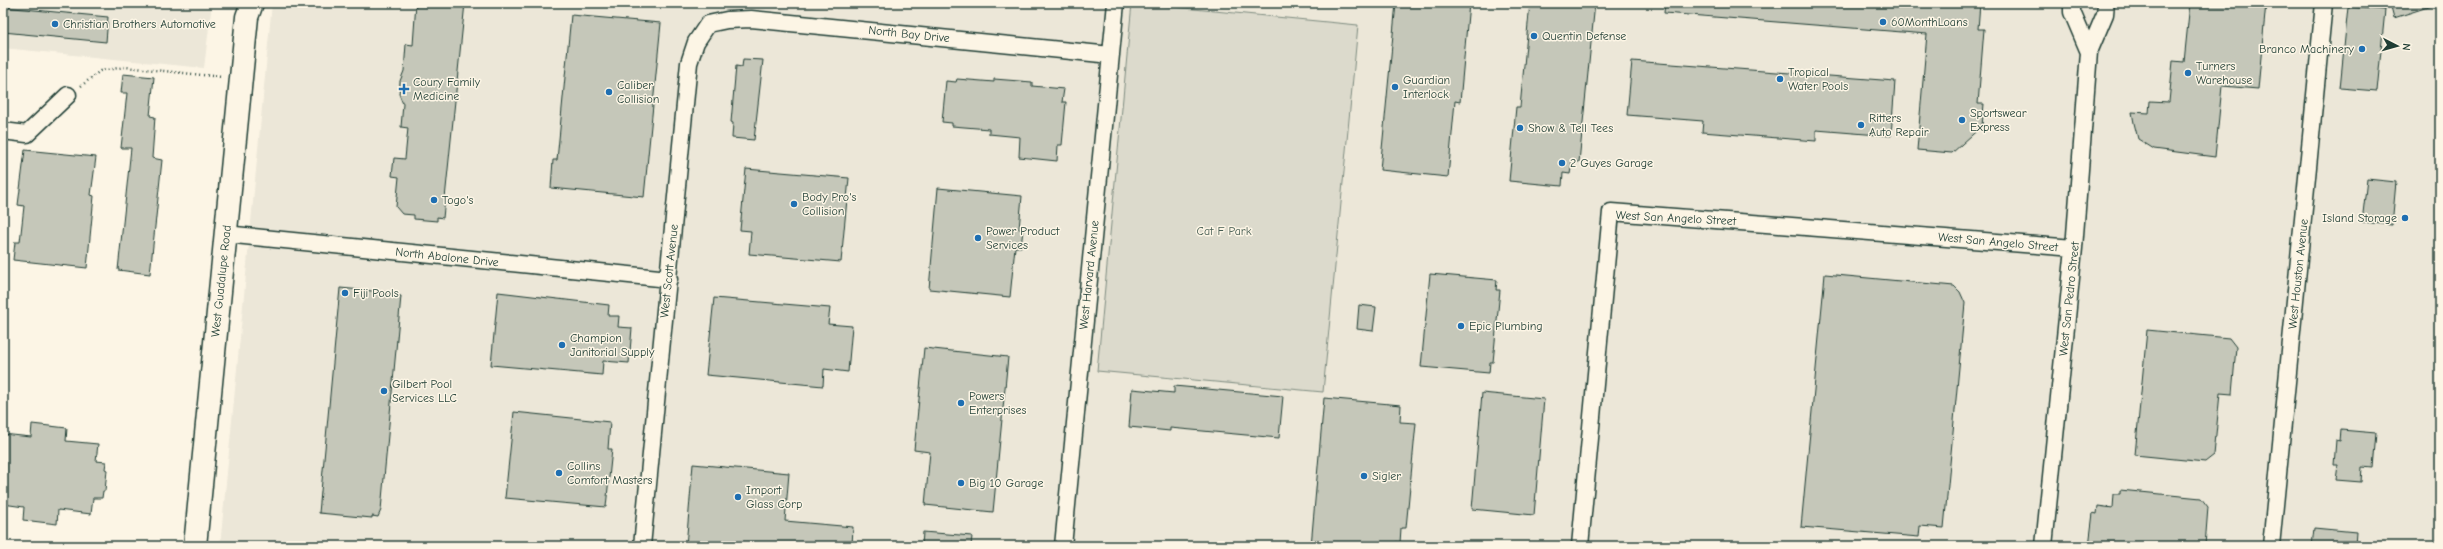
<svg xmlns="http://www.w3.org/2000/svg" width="2443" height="549" viewBox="0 0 2443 549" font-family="'Comic Neue',sans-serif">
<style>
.built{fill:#ece7d8}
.green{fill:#dcdacc;stroke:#7e8c80}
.building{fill:#c5c7b9;stroke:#1f3d34}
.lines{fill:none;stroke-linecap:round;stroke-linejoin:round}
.street-casing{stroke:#1f3d34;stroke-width:19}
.secondary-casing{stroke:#1f3d34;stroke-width:25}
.path{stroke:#1f3d34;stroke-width:2.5;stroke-dasharray:1 3;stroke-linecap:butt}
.street{stroke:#fcf5e5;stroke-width:16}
.secondary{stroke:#fcf5e5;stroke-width:22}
.poi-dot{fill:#1f6fb2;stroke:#fcf5e5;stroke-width:1.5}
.labels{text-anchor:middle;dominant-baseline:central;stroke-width:3;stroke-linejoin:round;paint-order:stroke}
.poi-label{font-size:12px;fill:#1f3d34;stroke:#fcf5e5;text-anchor:start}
.street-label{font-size:12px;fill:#1f3d34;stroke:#fcf5e5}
.park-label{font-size:12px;fill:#455c52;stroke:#fcf5e5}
</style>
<rect width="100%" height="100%" fill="#fcf5e5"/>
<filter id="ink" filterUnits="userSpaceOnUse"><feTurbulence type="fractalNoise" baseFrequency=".025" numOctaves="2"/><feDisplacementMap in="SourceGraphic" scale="8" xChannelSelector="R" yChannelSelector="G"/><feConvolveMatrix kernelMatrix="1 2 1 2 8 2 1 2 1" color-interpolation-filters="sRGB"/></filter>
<g filter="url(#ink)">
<path class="built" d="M3,3H212L204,68L3,48Z
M272,3H2440V546H220Z"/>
<path class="green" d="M1132,3L1358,25L1323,392L1097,371Z"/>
<path class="building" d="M416,3H465L443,218L437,217V221L414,219V215L402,214L396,207L399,177L392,176L394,158L405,159L408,128L401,127L403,104L399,94L400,81L404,71L406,44L413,45Z
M1396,3H1469L1460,102L1455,101L1448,177L1380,170Z
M1530,3H1595L1579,162H1572L1570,174L1563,173L1562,186L1509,181L1516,107H1520Z
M1665,3H1980L1978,29H1984L1978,104H1984L1982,126L1952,153L1917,150L1927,34L1664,13Z
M2190,3H2266L2258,89L2222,86L2215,157L2154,149L2138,139L2134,123L2132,112L2149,113L2150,101L2169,102L2173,61L2184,62Z
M2390,3H2431V6L2394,18Z
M3,7L108,17L106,42L3,32Z
M2348,7L2385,10L2377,91L2340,88Z
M571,15L661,23L644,197L551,188L553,160H557Z
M743,59L763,60L754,140L732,138L733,123L731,122L736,66L742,67Z
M1632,61L1895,81L1891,136L1816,130V141L1702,132L1703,121L1627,115Z
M123,74L154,77L150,116L155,117L152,158L162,160L150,274L118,270L131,148H121L127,93H121Z
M957,79L994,82V79L1032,82V86L1064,89L1062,102H1066L1062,145H1058L1057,161L1019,157L1020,137L989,134V129L952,126V123L942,122L946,81L956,82Z
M25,150L96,157L91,195L94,196L87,268L13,260L15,242H20L24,206L18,205Z
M746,169L849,178L841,262L749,254L751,231L740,230Z
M2367,179L2396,182L2392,225L2362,222Z
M938,188L1022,196L1019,229L1023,230L1021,247H1015L1010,297L929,289Z
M1430,274L1497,280L1496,290H1500L1493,362H1490L1489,373L1421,367Z
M1825,274L1954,286L1960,292L1965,303L1944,528L1920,526L1919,537L1801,527Z
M340,288L394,293L393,295L401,296L381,510L378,517L372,516V518L319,513Z
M498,292L609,305L608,316H619L618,327L632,328L629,363L603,361L602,375L491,365Z
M714,298L830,308L828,324L852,326L848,372L824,369L823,386L706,375Z
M1359,305L1376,307L1373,331L1357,329Z
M2147,330L2229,338L2236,347L2232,394L2220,393L2214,455L2205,462L2135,455Z
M924,348L1008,357L993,512L925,505L930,452L914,450Z
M1174,386L1283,396L1279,438L1170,428V431L1129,427L1132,389L1174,393Z
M1482,393L1544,399L1534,515L1472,509Z
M1324,398L1401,405L1400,422L1416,423L1406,528H1401L1400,543L1396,542V546H1311Z
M514,412L610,422L608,449H612L606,507L505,498Z
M32,424L67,428L66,441L98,444L96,461L106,462L105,469L107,470L105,491H103L102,498H93L91,514L58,510L57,524L23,520L24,507L3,504V434L31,437Z
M2341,430L2376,433L2373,468L2362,467L2361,482L2336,480L2338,465H2334L2336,440L2340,441Z
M693,464L789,473L785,521L853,527L852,546H686Z
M2120,490L2201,498L2208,507L2205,546H2089L2093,513L2097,514L2098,506L2113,508L2114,494H2120Z
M2314,528L2356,532L2355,546H2312Z
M923,532L972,536L971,546H922Z"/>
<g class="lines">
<g class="street-casing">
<path id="street" d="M2072,3V12L2089,52
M3,131L27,134L68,95
M225,234L669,279
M642,546L689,63L696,42L708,24L727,20L751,19L1111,55
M1063,546L1116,3
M1580,546L1611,212L2074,248
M2044,546L2074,248L2089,52L2105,14L2106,3
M2271,546L2324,3"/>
</g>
<g class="secondary-casing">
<path id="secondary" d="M195,546L247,17L252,3"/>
</g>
<path class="path" d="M81,86L100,71L125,67L222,77"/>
<use href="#street" class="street"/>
<use href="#secondary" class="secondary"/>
</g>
</g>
<g class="poi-dot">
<circle cx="1883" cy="22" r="4"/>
<circle cx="55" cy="24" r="4"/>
<circle cx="1534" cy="36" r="4"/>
<circle cx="2362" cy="49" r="4"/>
<circle cx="2188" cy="73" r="4"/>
<circle cx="1780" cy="79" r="4"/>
<circle cx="1395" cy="87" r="4"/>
<path d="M402 83h4v4h4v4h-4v4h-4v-4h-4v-4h4z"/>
<circle cx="609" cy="92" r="4"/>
<circle cx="1962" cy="120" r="4"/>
<circle cx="1861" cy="125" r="4"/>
<circle cx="1520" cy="128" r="4"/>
<circle cx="1562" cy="163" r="4"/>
<circle cx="434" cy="200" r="4"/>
<circle cx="794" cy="204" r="4"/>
<circle cx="2405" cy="218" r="4"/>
<circle cx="978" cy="238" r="4"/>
<circle cx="345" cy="293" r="4"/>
<circle cx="1461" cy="326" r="4"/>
<circle cx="562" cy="345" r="4"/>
<circle cx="384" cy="391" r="4"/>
<circle cx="961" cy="403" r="4"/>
<circle cx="559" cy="473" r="4"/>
<circle cx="1364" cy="476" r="4"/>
<circle cx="961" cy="483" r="4"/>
<circle cx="738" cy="497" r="4"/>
</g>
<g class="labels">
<g class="poi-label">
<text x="1891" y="22">60MonthLoans</text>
<text x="63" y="24">Christian Brothers Automotive</text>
<text x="1542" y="36">Quentin Defense</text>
<text x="2354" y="49" text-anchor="end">Branco Machinery</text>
<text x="2196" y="66">Turners<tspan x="2196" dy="14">Warehouse</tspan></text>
<text x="1788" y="72">Tropical<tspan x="1788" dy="14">Water Pools</tspan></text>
<text x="1403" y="80">Guardian<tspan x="1403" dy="14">Interlock</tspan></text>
<text x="413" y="82">Coury Family<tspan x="413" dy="14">Medicine</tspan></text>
<text x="617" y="85">Caliber<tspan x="617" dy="14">Collision</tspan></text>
<text x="1970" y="113">Sportswear<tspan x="1970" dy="14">Express</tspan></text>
<text x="1869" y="118">Ritters<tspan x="1869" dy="14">Auto Repair</tspan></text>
<text x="1528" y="128">Show &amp; Tell Tees</text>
<text x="1570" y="163">2 Guyes Garage</text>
<text x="802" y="197">Body Pro's<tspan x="802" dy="14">Collision</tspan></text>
<text x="442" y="200">Togo's</text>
<text x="2397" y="218" text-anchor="end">Island Storage</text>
<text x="986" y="231">Power Product<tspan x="986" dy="14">Services</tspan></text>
<text x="353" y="293">Fiji Pools</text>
<text x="1469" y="326">Epic Plumbing</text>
<text x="570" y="338">Champion<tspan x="570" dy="14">Janitorial Supply</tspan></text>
<text x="392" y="384">Gilbert Pool<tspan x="392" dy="14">Services LLC</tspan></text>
<text x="969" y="396">Powers<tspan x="969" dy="14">Enterprises</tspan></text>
<text x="567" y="466">Collins<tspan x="567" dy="14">Comfort Masters</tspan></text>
<text x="1372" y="476">Sigler</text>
<text x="969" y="483">Big 10 Garage</text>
<text x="746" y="490">Import<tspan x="746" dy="14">Glass Corp</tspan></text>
</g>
<g class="street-label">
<text transform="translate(909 34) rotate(6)">North Bay Drive</text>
<text transform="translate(1676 218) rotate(3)">West San Angelo Street</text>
<text transform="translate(1998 242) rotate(5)">West San Angelo Street</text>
<text transform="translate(447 257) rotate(6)">North Abalone Drive</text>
<text transform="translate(669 271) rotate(-84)">West Scott Avenue</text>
<text transform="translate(2298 274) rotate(-84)">West Houston Avenue</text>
<text transform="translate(1089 275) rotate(-84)">West Harvard Avenue</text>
<text transform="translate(221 281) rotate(-84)">West Guadalupe Road</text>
<text transform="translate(2069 299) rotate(-84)">West San Pedro Street</text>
</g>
<g class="park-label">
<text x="1224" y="231">Cat F Park</text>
</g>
</g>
<rect width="2443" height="549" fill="none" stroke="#fcf5e5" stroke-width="16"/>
<rect x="8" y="8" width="2427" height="533" fill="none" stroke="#1f3d34" stroke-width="1.5" filter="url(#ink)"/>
<g transform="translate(2397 46) rotate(96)" stroke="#fcf5e5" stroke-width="3" paint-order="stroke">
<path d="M0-3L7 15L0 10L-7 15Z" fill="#1f3d34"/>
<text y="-6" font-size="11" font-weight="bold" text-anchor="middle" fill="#1f3d34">N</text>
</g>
</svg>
